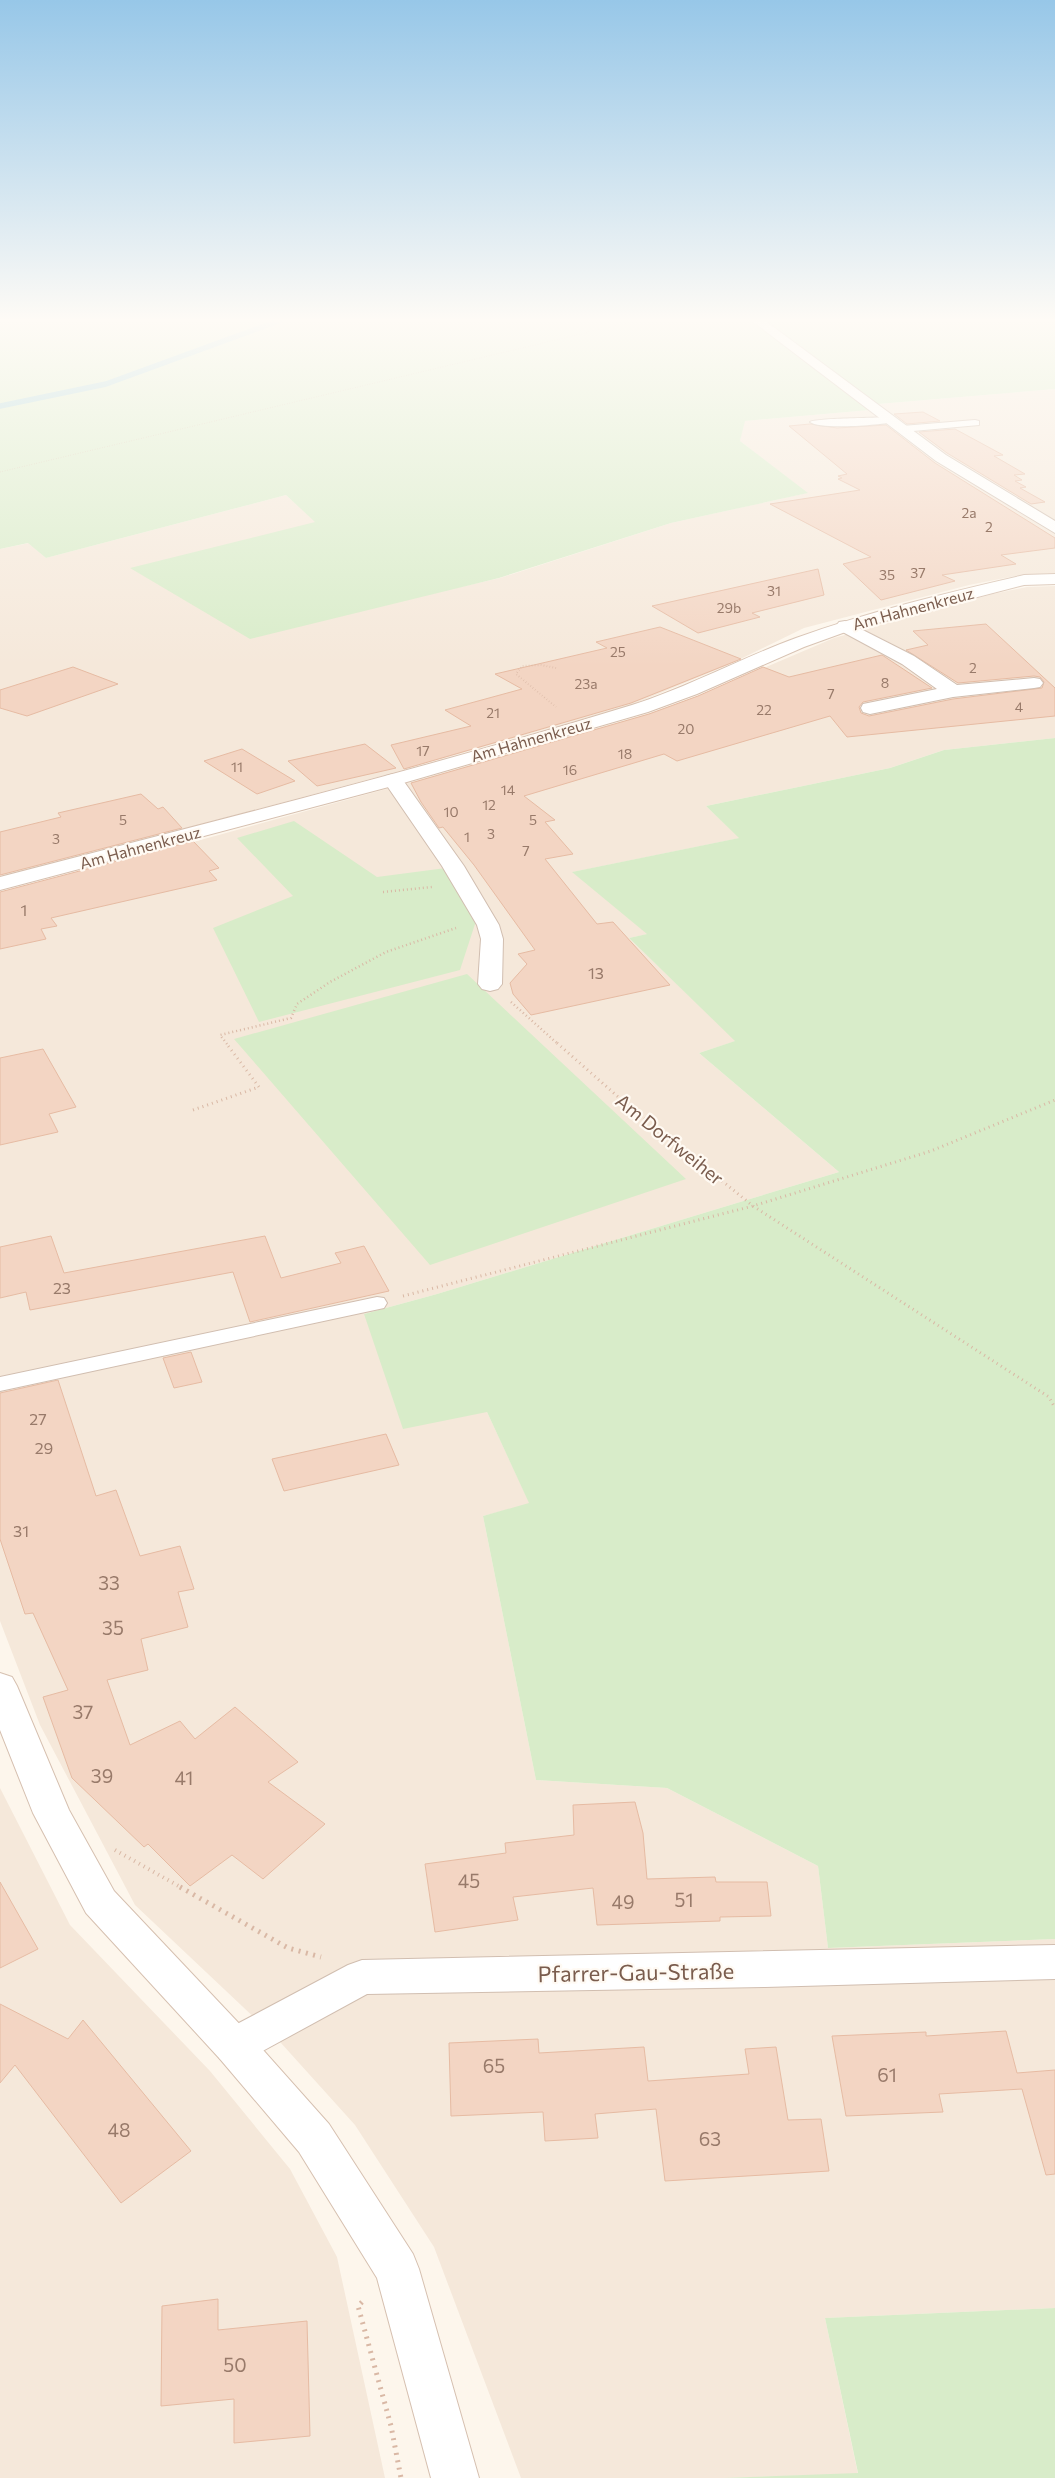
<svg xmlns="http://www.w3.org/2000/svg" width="1055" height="2478" viewBox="0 0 1055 2478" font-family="Commissioner,sans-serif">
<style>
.residential{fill:#f5e8da}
.green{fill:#d8ecc9}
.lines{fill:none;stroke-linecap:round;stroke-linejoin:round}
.stream{stroke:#a5d3da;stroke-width:5.5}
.building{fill:#f3d5c3;stroke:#e6bba3}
.lane-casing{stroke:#d1beb0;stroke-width:2}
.street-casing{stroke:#d1beb0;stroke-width:2}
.secondary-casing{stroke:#d6c0b0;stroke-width:2}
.path-far5{stroke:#d9b8a5;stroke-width:1;stroke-dasharray:0.5 2;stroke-linecap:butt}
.path-far4{stroke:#d9b8a5;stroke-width:2;stroke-dasharray:0.5 2.5;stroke-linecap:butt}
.path-far3{stroke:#d9b8a5;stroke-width:2.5;stroke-dasharray:1 3;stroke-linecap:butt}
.path-far2{stroke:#d9b8a5;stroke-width:3;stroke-dasharray:1 4;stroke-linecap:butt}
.path-far1{stroke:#d9b8a5;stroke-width:4;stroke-dasharray:1 4.5;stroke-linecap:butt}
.path{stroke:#d9b8a5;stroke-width:5;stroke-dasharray:2 5.5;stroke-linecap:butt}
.lane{fill:#fff;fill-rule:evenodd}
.street{fill:#fff;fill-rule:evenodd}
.secondary{fill:#fff;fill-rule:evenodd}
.labels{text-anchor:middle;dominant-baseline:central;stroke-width:4.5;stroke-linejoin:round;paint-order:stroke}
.far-number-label{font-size:14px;fill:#987a6a}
.far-street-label{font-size:16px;fill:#7a5c4d;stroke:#fffaf3}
.number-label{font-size:16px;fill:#987a6a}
.street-label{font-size:19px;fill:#7a5c4d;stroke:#fffaf3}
.near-number-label{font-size:19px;fill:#987a6a}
.near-street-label{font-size:22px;fill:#7a5c4d;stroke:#fffaf3}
</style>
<rect width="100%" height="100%" fill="#fdf6ec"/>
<path class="residential" d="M1055,389V573L1020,575L969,585L804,628L726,666L631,705L385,775L0,878V549L29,543L46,558L286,495L403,600L500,578L671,523L807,493L740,441L744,421L870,410L878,404Z
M1055,586V738L944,750L890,768L706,806L740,838L573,872L648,934L629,938L736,1041L699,1053L839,1172L437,1294L364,1314L487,1412L530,1504L483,1516L536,1780L667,1788L818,1866L828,1948L1055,1939V2308L825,2318L858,2474L723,2478H521L434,2247L355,2125L281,2043L135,1905L40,1725L0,1621V895L408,783L650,713L700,695L834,638L993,594L1027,587Z
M0,1788L70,1925L210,2071L290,2169L337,2257L385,2478H0Z"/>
<path class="green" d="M0,320H1055V389L878,404L870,410L745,421L740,441L808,493L671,523L499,578L250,639L130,568L315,522L286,495L46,558L28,543L0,549Z
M1055,738V1939L828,1948L818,1866L667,1788L536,1780L483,1516L529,1503L487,1412L403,1429L364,1314L437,1294L839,1172L699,1053L735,1041L629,938L647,934L572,872L739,838L706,806L890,768L944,750Z
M294,821L377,877L446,868L476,921L460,970L259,1022L213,928L293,896L237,838Z
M467,974L686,1179L430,1265L234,1039Z
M1055,2308V2478H723L858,2473L825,2318Z"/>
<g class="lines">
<path class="stream" d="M0,406L106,384L281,320"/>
</g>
<path class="building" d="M923,412L940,421L907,424L894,414Z
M810,424L837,428L886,425L935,463L1055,538V548L1001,555L1016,564L942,575L955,581L881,600L843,564L871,557L770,504L860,490L838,479L842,478L838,476L847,474L789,426Z
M955,429L1003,455L994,456L1025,474L1014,475L1022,480L1015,481L1026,487L1020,488L1045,502L1031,504L947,453L919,432Z
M818,569L824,595L752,613L760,617L698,633L652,606Z
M986,624L1055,688V716L847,737L830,716L677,761L664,754L524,796L555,820L545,822L573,854L545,859L597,924L613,922L670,985L531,1015L513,994L510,983L527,964L518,954L535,950L474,865L443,827L439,828L421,802L411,783L649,714L698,696L763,667L789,677L882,655L932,688L863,702L859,707L861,713L869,716L953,699L1042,688L1044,682L1040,677L1034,676L958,683L906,650L928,645L913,631Z
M660,627L741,659L631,703L404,769L391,745L471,726L445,710L522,689L495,674L607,648L596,642Z
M73,667L118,684L27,716L0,708V690Z
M365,744L396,768L317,786L288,761Z
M242,749L295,781L257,794L204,761Z
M141,794L158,809L163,807L182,828L0,875V832L61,817L58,813Z
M193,841L219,868L209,871L217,880L51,918L57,926L41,929L46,939L0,949V892Z
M43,1049L76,1107L49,1114L58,1132L0,1145V1058Z
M51,1236L64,1273L265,1236L281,1278L341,1263L335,1253L364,1246L389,1291L250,1322L233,1272L30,1310L26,1292L0,1298V1247Z
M191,1352L202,1382L174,1388L163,1358Z
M58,1380L96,1496L116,1490L140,1556L180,1546L194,1589L178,1592L188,1627L141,1639L148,1670L107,1680L130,1745L180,1721L195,1739L235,1707L298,1762L268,1782L325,1824L263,1879L232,1855L190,1886L148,1844L144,1847L72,1778L43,1697L68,1690L33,1613L25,1614L0,1539V1393Z
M386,1434L399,1465L284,1491L272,1459Z
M635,1802L643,1833L647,1879L715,1877L716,1882H767L771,1916L720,1917V1921L597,1925L593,1888L513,1897L518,1920L435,1932L425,1864L506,1853L505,1843L574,1835L573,1805Z
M0,1882L38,1949L0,1968Z
M0,2004L68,2039L83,2020L191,2151L121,2203L15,2065L0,2083Z
M1006,2031L1017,2073L1055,2070V2174L1046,2175L1022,2089L939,2094L943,2112L846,2116L832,2036L926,2032V2036Z
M538,2039L539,2053L644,2047L648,2081L749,2074L745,2049L776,2047L788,2120L821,2119L829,2171L665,2181L656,2109L595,2114L598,2138L545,2141L543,2112L451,2116L449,2043Z
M218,2299V2330L307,2321L310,2436L234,2443V2399L161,2406L162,2306Z"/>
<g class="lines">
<g class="lane-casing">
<path id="lane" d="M890,417L894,418V422C879,425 820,430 810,422C814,418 878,418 890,417Z
M975,420L979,421V425L902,432L897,429L902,426Z
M377,1297L384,1298L387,1303L384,1308L0,1391V1377Z"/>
</g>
<g class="street-casing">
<path id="street" d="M751,320H764L946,455L1055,521V533L936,461Z
M845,621L914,656L957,685L1034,678L1040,679L1043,683L1040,687L1034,688L953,697L870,714L863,712L861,708L863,704L937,689L902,664L839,630L836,626L839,622Z
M393,774L400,776L464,866L499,925L503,939L502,984L498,989L490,991L482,989L478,984L481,939L477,925L442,866L383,780L386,776Z
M1055,1945V1979L765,1987L367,1994L248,2059L234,2064L220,2059L214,2046L220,2033L348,1965L362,1960Z"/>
</g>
<g class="secondary-casing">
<path id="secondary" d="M1055,574V584L1024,585L851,630L804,647L697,694L648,712L400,784L0,890V877C211,822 423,769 632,705C689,687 741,658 796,638C870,611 947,593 1024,575Z
M0,1673L12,1677L17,1686L69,1810L114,1891L248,2033L329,2124L413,2254L419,2269L479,2478H431L377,2278L299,2152L220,2059L86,1913L33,1813L0,1730Z"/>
</g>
<path class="path-far5" d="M0,472L640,320"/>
<path class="path-far4" d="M556,668L541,665L522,666L516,674L556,707"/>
<path class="path-far3" d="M383,892L432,887
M511,1002L558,1044
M227,1044L220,1035L291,1018L297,1004L330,982L386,952L456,928"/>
<path class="path-far2" d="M557,1043L616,1095L753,1206L1049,1397L1055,1408
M193,1110L259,1087L226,1043
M403,1296L753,1206L931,1151L1055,1100"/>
<path class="path-far1" d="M115,1850L182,1888"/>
<path class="path" d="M180,1887L288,1948L321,1957
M362,2302L358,2306L391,2426L401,2478"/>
<use href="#lane" class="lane"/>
<use href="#street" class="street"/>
<use href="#secondary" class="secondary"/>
</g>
<linearGradient id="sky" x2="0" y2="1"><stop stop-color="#97c7e8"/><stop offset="0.48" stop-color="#fefbf6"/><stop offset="1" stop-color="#fefbf6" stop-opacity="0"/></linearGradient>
<rect width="1055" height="667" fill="url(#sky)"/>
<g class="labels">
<g class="far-number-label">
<text x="969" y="512">2a</text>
<text x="989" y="526">2</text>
<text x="918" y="572">37</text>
<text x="887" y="574">35</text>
<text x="774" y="590">31</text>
<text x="729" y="607">29b</text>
<text x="618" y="651">25</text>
<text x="973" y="667">2</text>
<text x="885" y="682">8</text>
<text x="586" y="683">23a</text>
<text x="831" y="693">7</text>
<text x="1019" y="706">4</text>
<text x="764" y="709">22</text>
<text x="493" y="712">21</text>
<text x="686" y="728">20</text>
<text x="423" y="750">17</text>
<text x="625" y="753">18</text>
<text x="237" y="766">11</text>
<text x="570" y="769">16</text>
<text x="508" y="789">14</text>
<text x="489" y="804">12</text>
<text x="451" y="811">10</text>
<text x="123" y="819">5</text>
<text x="533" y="819">5</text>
<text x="491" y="833">3</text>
<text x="467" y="836">1</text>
<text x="56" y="838">3</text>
<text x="526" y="850">7</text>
</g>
<g class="far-street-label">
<text transform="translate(913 608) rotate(-15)">Am Hahnenkreuz</text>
<text transform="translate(531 739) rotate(-16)">Am Hahnenkreuz</text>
<text transform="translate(140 847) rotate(-15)">Am Hahnenkreuz</text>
</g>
<g class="number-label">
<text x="24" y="909">1</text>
<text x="596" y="972">13</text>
<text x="62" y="1287">23</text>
<text x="38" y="1418">27</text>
<text x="44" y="1447">29</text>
<text x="21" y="1530">31</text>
</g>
<g class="street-label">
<text transform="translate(670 1139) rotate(39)">Am Dorfweiher</text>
</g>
<g class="near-number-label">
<text x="109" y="1582">33</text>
<text x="113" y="1627">35</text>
<text x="83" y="1711">37</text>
<text x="102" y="1775">39</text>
<text x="184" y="1777">41</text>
<text x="469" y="1880">45</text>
<text x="684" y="1899">51</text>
<text x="623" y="1901">49</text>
<text x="494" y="2065">65</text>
<text x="887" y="2074">61</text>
<text x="119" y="2129">48</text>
<text x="710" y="2138">63</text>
<text x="235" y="2364">50</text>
</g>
<g class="near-street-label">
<text transform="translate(636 1972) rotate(-1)">Pfarrer-Gau-Straße</text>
</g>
</g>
</svg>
